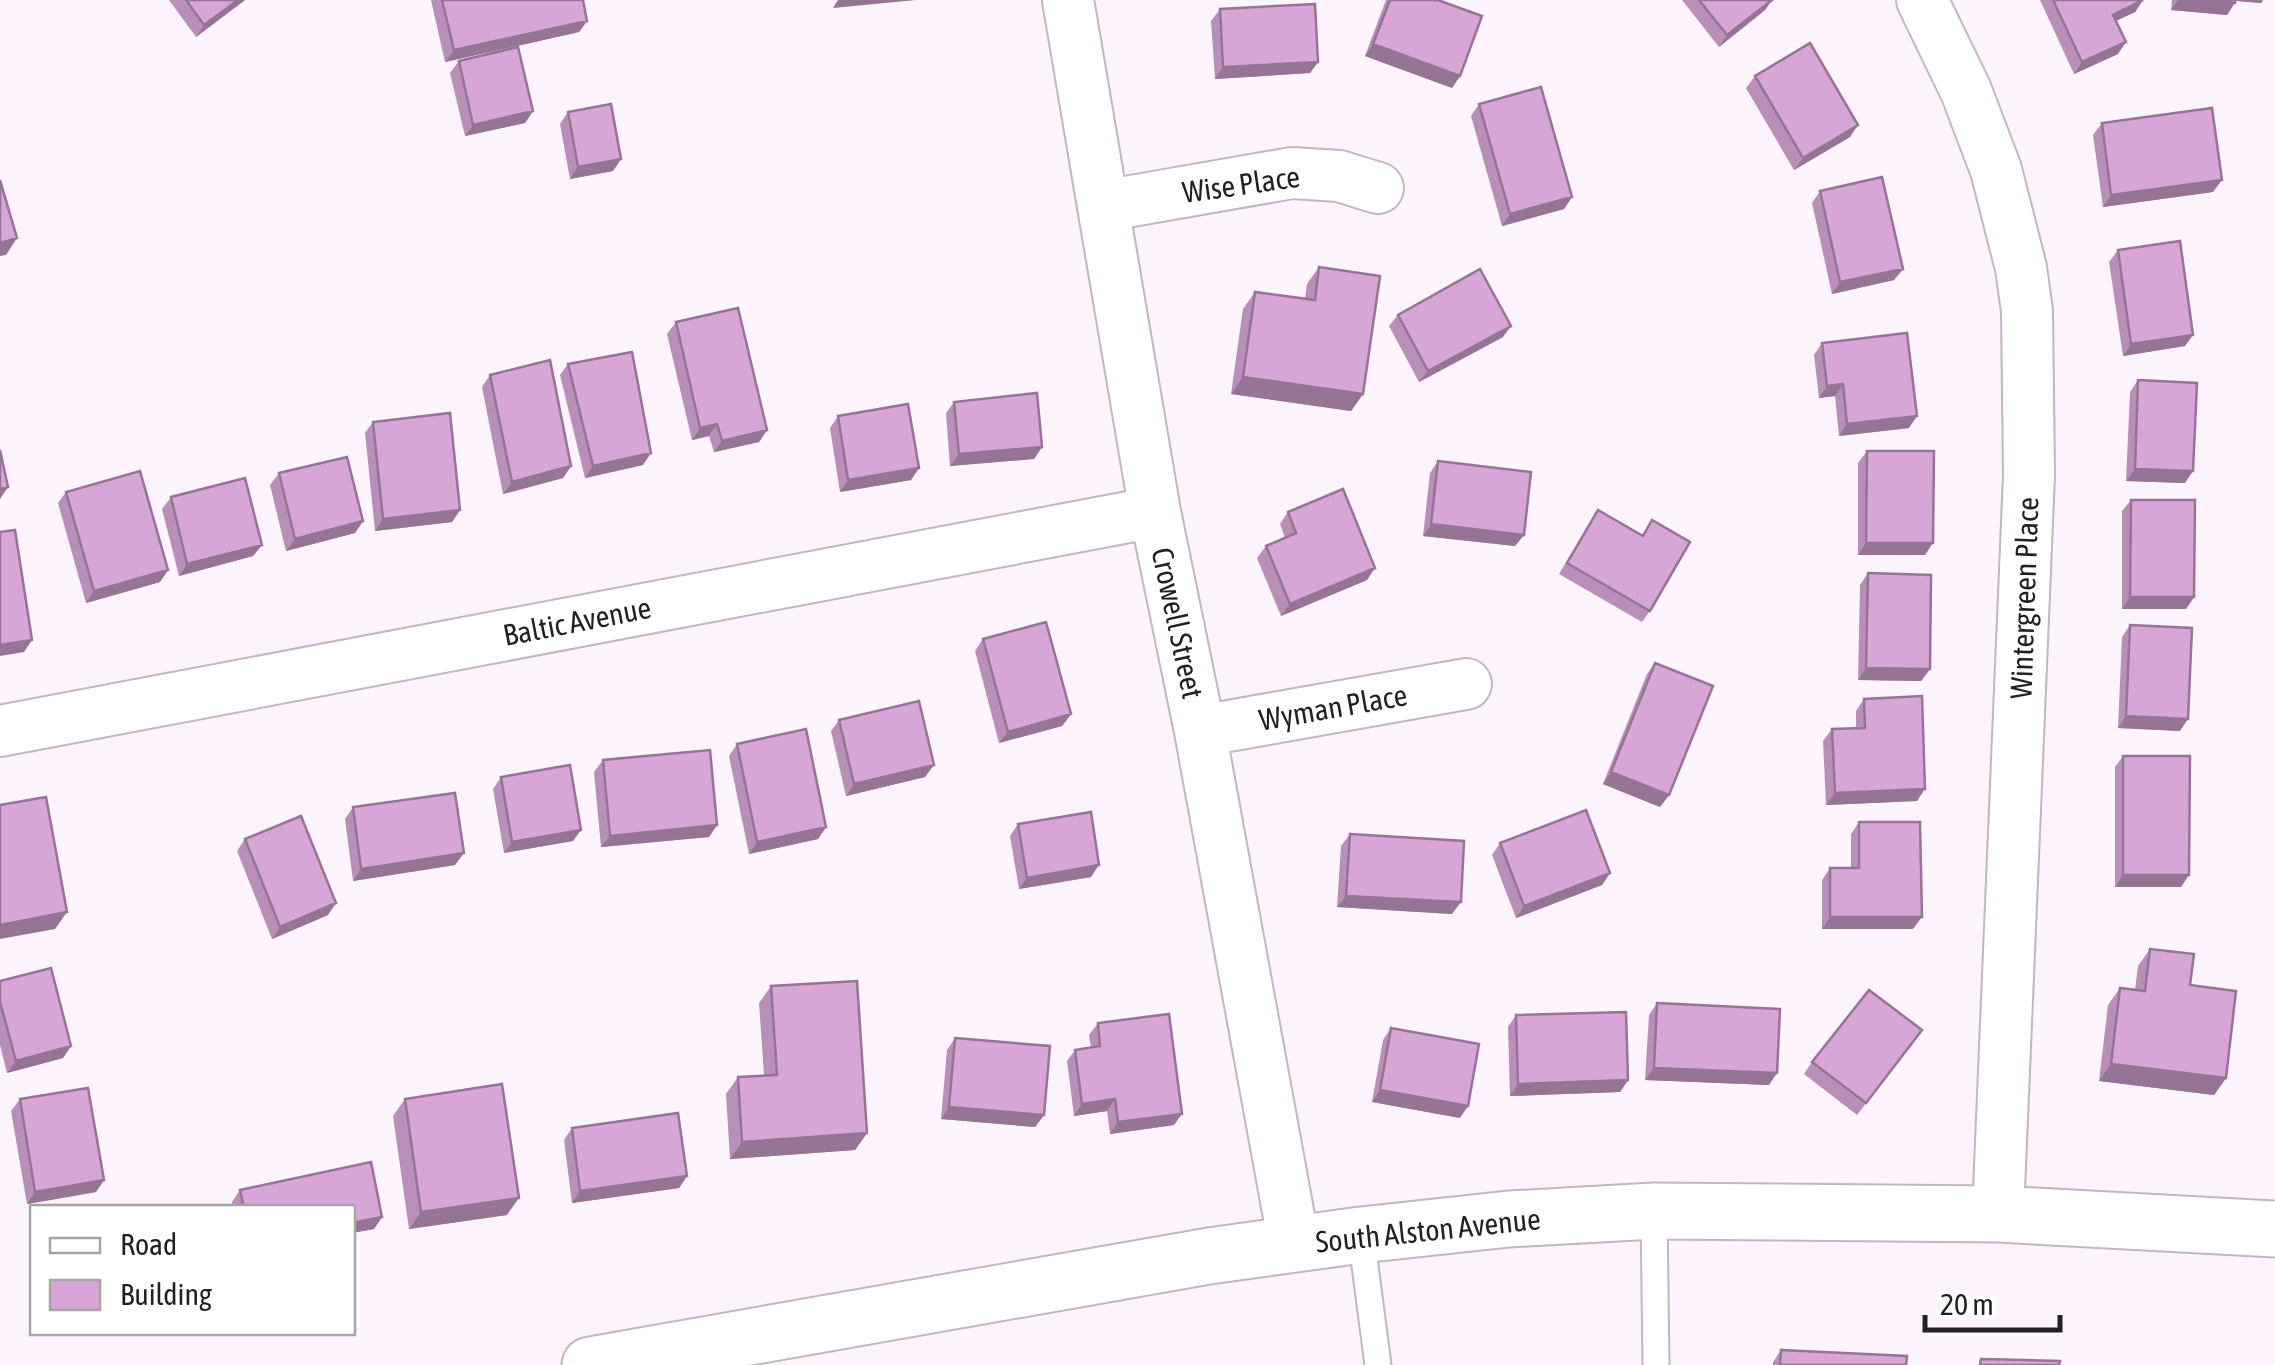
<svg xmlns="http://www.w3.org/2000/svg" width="2275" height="1365" viewBox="0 0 2275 1365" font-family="'Asap Condensed',sans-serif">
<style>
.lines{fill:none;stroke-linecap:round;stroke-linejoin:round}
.service-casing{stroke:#c2b6c2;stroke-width:29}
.minor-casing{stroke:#c2b6c2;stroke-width:54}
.tertiary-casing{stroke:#c2b6c2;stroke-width:59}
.service{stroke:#fff;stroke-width:25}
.minor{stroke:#fff;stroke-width:50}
.tertiary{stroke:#fff;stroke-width:55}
.wall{fill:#b98fb9}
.shaded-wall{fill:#967496}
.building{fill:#d7a6d7;stroke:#967496;stroke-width:2.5}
.labels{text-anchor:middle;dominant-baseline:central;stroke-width:9;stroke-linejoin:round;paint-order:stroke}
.street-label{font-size:30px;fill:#231f23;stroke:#fff}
</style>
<rect width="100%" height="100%" fill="#fef4fd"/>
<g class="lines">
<g class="service-casing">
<path id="service" d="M1654,1211L1656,1365
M1361,1235L1378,1365"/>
</g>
<g class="minor-casing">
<path id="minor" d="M1068,0L1155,512L1200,731L1294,1244
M1922,0L1966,91L1996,170L2021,268L2027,311L2029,475L1998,1214
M1103,206L1292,173L1339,176L1378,188
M0,731L1155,512
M1200,731L1466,684"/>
</g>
<g class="tertiary-casing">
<path id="tertiary" d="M590,1365L1209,1256L1361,1235L1509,1219L1654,1211L1998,1214L2275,1229"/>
</g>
<use href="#service" class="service"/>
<use href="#minor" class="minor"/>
<use href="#tertiary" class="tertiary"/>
</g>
<path class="wall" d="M169,0H245L196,37Z
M431,0H583L587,21L579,32L445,62Z
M1386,0H1438L1460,76L1452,88L1365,56Z
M1682,0H1772L1765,10L1719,47Z
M2040,0H2143L2135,12L2116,21L2118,54L2074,74Z
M2172,0H2263L2261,3L2235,1L2227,15L2171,10Z
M1220,9L1318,62L1310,73L1215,79L1211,21Z
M459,61L533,111L525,123L465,136L450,73Z
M1755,76L1850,137L1794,170L1746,88Z
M1479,104L1572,197L1564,209L1502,226L1471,116Z
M568,112L621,159L613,171L570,179L560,124Z
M2102,123L2213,192L2103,207L2093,135Z
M1820,191L1903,269L1894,280L1832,294L1812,203Z
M2118,250L2185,346L2123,356L2109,262Z
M1319,267L1363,394L1351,411L1231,394L1243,309L1255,292L1305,299L1307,284Z
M1398,315L1503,337L1419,382L1389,326Z
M676,322L767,430L759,442L714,452L709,436L692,440L667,334Z
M1822,343L1909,428L1839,436L1835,396L1819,398L1814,355Z
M568,364L643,465L585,478L560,375Z
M490,375L571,466L563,478L503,494L482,387Z
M2138,380L2185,483L2126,481L2130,392Z
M954,402L1042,447L1034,459L950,466L946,413Z
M838,416L919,468L911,480L840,492L830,428Z
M373,422L460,510L452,522L375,531L365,433Z
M1867,451L1925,555H1858V463Z
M1438,461L1524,535L1515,546L1423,536L1430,473Z
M279,473L363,521L355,533L286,551L270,485Z
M66,492L168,570L160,582L86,603L58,503Z
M171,497L262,545L253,556L179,576L162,509Z
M2131,500L2194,597L2186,609H2122V511Z
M1598,510L1642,535L1652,520L1650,611L1642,622L1559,574Z
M1288,512L1367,580L1281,616L1257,558L1266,546L1285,538L1280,524Z
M1868,573L1930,669L1921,681L1858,680L1860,585Z
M2130,625L2180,731L2118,728L2122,637Z
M983,639L1071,714L1062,726L999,743L975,651Z
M1655,663L1669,795L1660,807L1603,784L1647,674Z
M1864,699L1917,801L1826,805L1823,741L1832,729H1856V711Z
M839,720L925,777L846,796L831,731Z
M737,744L826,827L818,839L749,854L729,756Z
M2123,756L2181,887H2115V767Z
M603,760L717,825L709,837L601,847L594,772Z
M501,777L573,841L504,853L493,789Z
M353,807L455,865L353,881L345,819Z
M1859,822L1913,929H1822V880L1830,868H1851V834Z
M1018,824L1091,877L1019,889L1010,836Z
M1350,834L1452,914L1337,907L1341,846Z
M245,839L328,915L272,939L237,851Z
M1500,843L1610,873L1602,885L1516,918L1492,855Z
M2150,949L2190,985L2226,1078L2214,1095L2099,1081L2108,1005L2120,988L2135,990L2138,966Z
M0,981L71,1046L63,1058L7,1073L0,1045Z
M771,986L867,1133L855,1150L730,1159L726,1094L738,1077L764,1075L759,1003Z
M1657,1003L1769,1085L1645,1080L1649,1015Z
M1516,1015L1628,1080L1620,1092L1510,1096L1508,1027Z
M1098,1023L1174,1125L1110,1134L1107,1111L1074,1116L1067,1061L1075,1050L1091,1048L1089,1035Z
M1391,1028L1460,1118L1372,1102L1383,1040Z
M1922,1030L1857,1115L1804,1074L1812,1062Z
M955,1038L1044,1115L1035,1127L941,1119L947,1050Z
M20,1099L104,1180L96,1192L27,1204L11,1111Z
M405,1099L507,1215L409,1229L393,1116Z
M572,1128L687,1176L679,1188L572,1203L564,1140Z
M371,1162L382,1217L374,1229L352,1233V1208H233L232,1202L240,1190Z
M1781,1350L1906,1365H1773V1362Z"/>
<path class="shaded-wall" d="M238,0H245L196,37L204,25Z
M838,0H916L833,8Z
M1772,0L1765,10L1719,47L1727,35Z
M2143,0L2135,12L2105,26L2113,15Z
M2178,0H2198L2235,3L2227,15L2171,10Z
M2228,0H2263L2261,3Z
M587,21L579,32L445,62L454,50Z
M2126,42L2118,54L2074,74L2082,62Z
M1373,44L1460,76L1452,88L1365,56Z
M1318,62L1310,73L1215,79L1223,67Z
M533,111L525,123L465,136L473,125Z
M1858,125L1850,137L1794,170L1803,158Z
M621,159L613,171L570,179L578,167Z
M2222,180L2213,192L2103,207L2111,195Z
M1572,197L1564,209L1502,226L1510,214Z
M17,238L6,255L0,256V243Z
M1903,269L1894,280L1832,294L1840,282Z
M1511,326L1503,337L1419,382L1428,371Z
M2193,335L2185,346L2123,356L2131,344Z
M1243,377L1363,394L1351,411L1231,394Z
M1843,384L1835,396L1819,398L1827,386Z
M1917,416L1909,428L1839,436L1847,424Z
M717,424L709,436L692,440L700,428Z
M767,430L759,442L714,452L722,441Z
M1042,447L1034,459L950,466L959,454Z
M651,453L643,465L585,478L593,466Z
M571,466L563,478L503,494L512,482Z
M919,468L911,480L840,492L848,480Z
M2135,469L2193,471L2185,483L2126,481Z
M8,487L0,499V489Z
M460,510L452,522L375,531L383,519Z
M363,521L355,533L286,551L295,539Z
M1431,524L1524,535L1515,546L1423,536Z
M1866,543H1933L1925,555H1858Z
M262,545L253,556L179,576L187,564Z
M1375,568L1367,580L1281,616L1290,604Z
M168,570L160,582L86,603L94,591Z
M2130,597H2194L2186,609H2122Z
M32,640L24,652L0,656V645Z
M1866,668L1930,669L1921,681L1858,680Z
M1071,714L1062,726L999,743L1008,732Z
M2126,716L2188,719L2180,731L2118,728Z
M934,765L925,777L846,796L854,784Z
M1611,772L1669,795L1660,807L1603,784Z
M1925,789L1917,801L1826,805L1835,793Z
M717,825L709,837L601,847L610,836Z
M826,827L818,839L749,854L757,842Z
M581,830L573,841L504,853L512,842Z
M464,853L455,865L353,881L361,869Z
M1099,865L1091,877L1019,889L1027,878Z
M1610,873L1602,885L1516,918L1524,906Z
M2123,875H2189L2181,887H2115Z
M1346,896L1461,902L1452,914L1337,907Z
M336,903L328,915L272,939L280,927Z
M67,912L55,929L0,939V925Z
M1830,917H1922L1913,929H1822Z
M71,1046L63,1058L7,1073L16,1061Z
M2111,1064L2226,1078L2214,1095L2099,1081Z
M1654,1068L1777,1073L1769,1085L1645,1080Z
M1628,1080L1620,1092L1510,1096L1518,1084Z
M1380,1090L1468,1106L1460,1118L1372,1102Z
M1115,1099L1107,1111L1074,1116L1082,1104Z
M949,1107L1044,1115L1035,1127L941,1119Z
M1182,1114L1174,1125L1110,1134L1118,1122Z
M867,1133L855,1150L730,1159L742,1142Z
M687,1176L679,1188L572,1203L580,1191Z
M104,1180L96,1192L27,1204L35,1192Z
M519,1198L507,1215L409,1229L421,1212Z
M382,1217L374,1229L352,1233V1223Z"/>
<path class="building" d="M186,0H238L204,25Z
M442,0H583L587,21L454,50Z
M1390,0H1438L1482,16L1460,76L1373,44Z
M1699,0H1772L1727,35Z
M2053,0H2143L2113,15L2126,42L2082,62Z
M2198,0H2235V3Z
M1315,4L1318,62L1223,67L1220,9Z
M1810,43L1858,125L1803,158L1755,76Z
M518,47L533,111L473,125L459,61Z
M1541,87L1572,197L1510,214L1479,104Z
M611,104L621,159L578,167L568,112Z
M2212,108L2222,180L2111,195L2102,123Z
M1882,177L1903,269L1840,282L1820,191Z
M0,180L17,238L0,243Z
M2180,241L2193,335L2131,344L2118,250Z
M1319,267L1380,276L1363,394L1243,377L1255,292L1315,300Z
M1480,269L1511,326L1428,371L1398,315Z
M738,308L767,430L722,441L717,424L700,428L676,322Z
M1907,333L1917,416L1847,424L1843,384L1827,386L1822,343Z
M632,352L651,453L593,466L568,364Z
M550,360L571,466L512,482L490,375Z
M2138,380L2197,383L2193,471L2135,469Z
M1037,393L1042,447L959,454L954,402Z
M908,404L919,468L848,480L838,416Z
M450,413L460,510L383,519L373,422Z
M0,450L8,487L0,489Z
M1867,451H1934L1933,543H1866Z
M347,457L363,521L295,539L279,473Z
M1438,461L1531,472L1524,535L1431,524Z
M140,471L168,570L94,591L66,492Z
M245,478L262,545L187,564L171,497Z
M1343,489L1375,568L1290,604L1266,546L1296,533L1288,512Z
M2131,500H2195L2194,597H2130Z
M1598,510L1643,536L1652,520L1690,542L1650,611L1567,563Z
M15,530L32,640L0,645V532Z
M1868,573L1931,575L1930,669L1866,668Z
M1046,622L1071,714L1008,732L983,639Z
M2130,625L2192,628L2188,719L2126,716Z
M1655,663L1713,686L1669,795L1611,772Z
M1922,696L1925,789L1835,793L1832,729L1865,728L1864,699Z
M919,701L934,765L854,784L839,720Z
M806,729L826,827L757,842L737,744Z
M710,750L717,825L610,836L603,760Z
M2123,756H2190L2189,875H2123Z
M570,765L581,830L512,842L501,777Z
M455,793L464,853L361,869L353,807Z
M46,797L67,912L0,925V805Z
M1586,810L1610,873L1524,906L1500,843Z
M1091,812L1099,865L1027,878L1018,824Z
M301,816L336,903L280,927L245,839Z
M1859,822H1920L1922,917H1830V868H1859Z
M1350,834L1464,841L1461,902L1346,896Z
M2150,949L2194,954L2190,985L2236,991L2226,1078L2111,1064L2120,988L2145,991Z
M51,968L71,1046L16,1061L0,1002V981Z
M857,981L867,1133L742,1142L738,1077L777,1075L771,986Z
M1869,990L1922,1030L1866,1103L1812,1062Z
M1657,1003L1780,1009L1777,1073L1654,1068Z
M1626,1012L1628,1080L1518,1084L1516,1015Z
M1169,1014L1182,1114L1118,1122L1115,1099L1082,1104L1075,1050L1100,1046L1098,1023Z
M1391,1028L1479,1044L1468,1106L1380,1090Z
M955,1038L1050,1046L1044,1115L949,1107Z
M502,1084L519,1198L421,1212L405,1099Z
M88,1088L104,1180L35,1192L20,1099Z
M678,1113L687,1176L580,1191L572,1128Z
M371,1162L382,1217L352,1223V1208H244L240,1190Z
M1781,1350L1907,1356L1906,1365H1780Z
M1981,1359L2060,1361L2059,1365H1980Z"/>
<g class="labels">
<g class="street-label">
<text transform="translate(1241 184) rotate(-8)">Wise Place</text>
<text transform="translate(2024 598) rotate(-88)">Wintergreen Place</text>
<text transform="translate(577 621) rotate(-11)">Baltic Avenue</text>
<text transform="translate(1178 623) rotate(78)">Crowell Street</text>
<text transform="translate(1333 707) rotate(-10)">Wyman Place</text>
<text transform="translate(1428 1230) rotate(-6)">South Alston Avenue</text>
</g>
</g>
<rect x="30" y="1205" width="325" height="130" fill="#ffffff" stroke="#a7a5a7" stroke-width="2.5"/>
<rect x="50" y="1238" width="50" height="15" fill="#ffffff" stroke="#a7a5a7" stroke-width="2.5"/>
<text x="120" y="1255" font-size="30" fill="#231f23">Road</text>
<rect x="50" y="1280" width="50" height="30" fill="#d7a6d7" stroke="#a7a5a7" stroke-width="2.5"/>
<text x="120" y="1305" font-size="30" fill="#231f23">Building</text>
<path d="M1925 1315v15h135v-15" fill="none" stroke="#231f23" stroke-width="5"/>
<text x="1940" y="1315" font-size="30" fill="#231f23" stroke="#ffffff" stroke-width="8" paint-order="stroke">20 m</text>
</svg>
